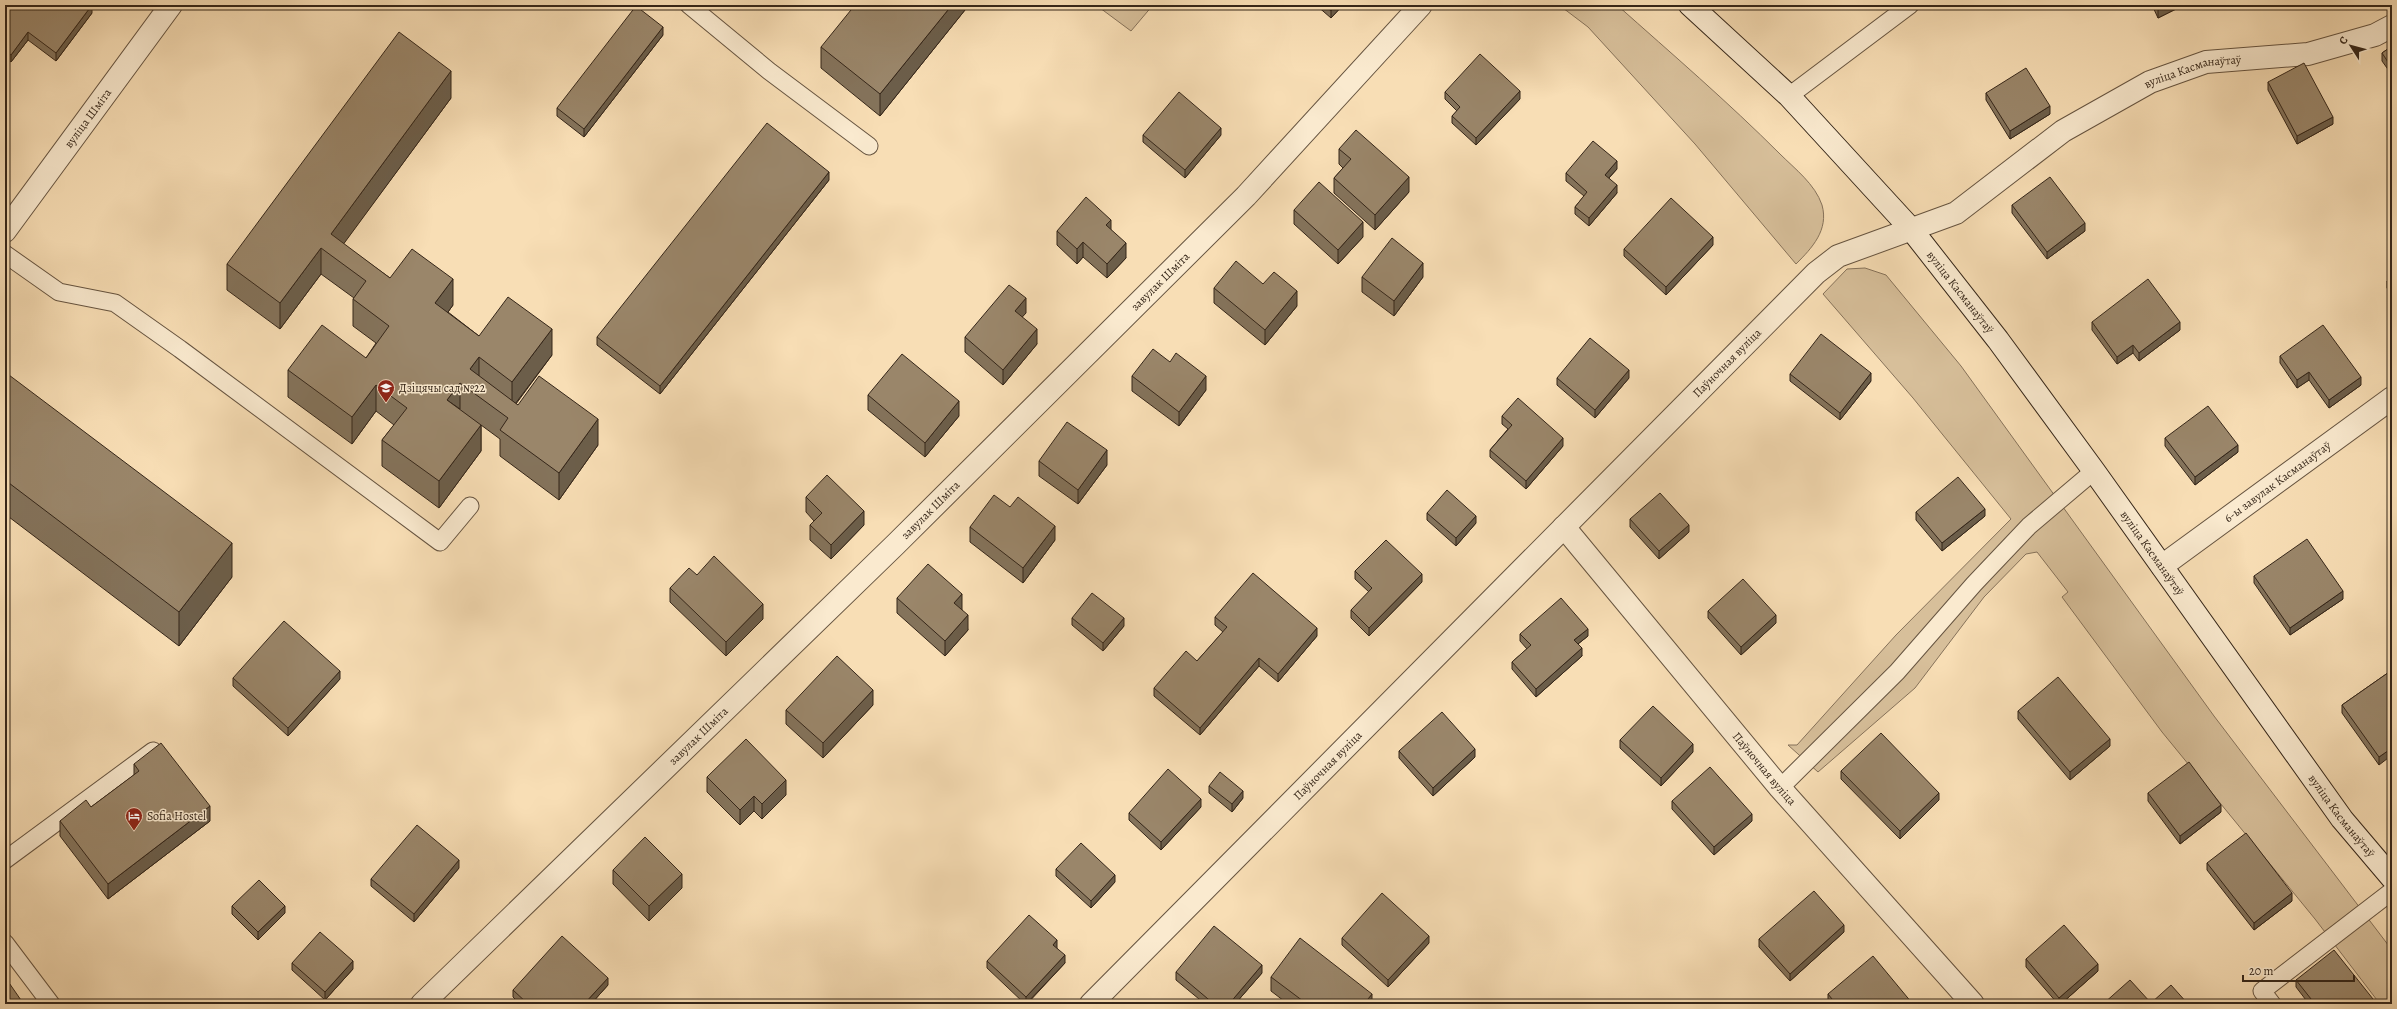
<svg xmlns="http://www.w3.org/2000/svg" width="2397" height="1009" viewBox="0 0 2397 1009" font-family="Alegreya,serif">
<style>
.green{fill:#d7bf9a;stroke:#86725a}
.lines{fill:none;stroke-linecap:round;stroke-linejoin:round}
.service-casing{stroke:#665440;stroke-width:19}
.minor-casing{stroke:#665440;stroke-width:24}
.secondary-casing{stroke:#352619;stroke-width:24}
.service{stroke:#faeacf;stroke-width:17}
.minor{stroke:#faeacf;stroke-width:22}
.secondary{stroke:#faeacf;stroke-width:22}
.wall{fill:#84735b;stroke:#352619}
.shaded-wall{fill:#6c5e4a;stroke:#352619}
.building{fill:#9a866a;stroke:#352619}
.labels{text-anchor:middle;dominant-baseline:central;stroke-width:3;stroke-linejoin:round;paint-order:stroke}
.street-label{font-size:12px;fill:#352619;stroke:#faeacf}
.poi-label{font-size:12px;fill:#352619;stroke:#faeacf;text-anchor:start}
</style>
<rect width="100%" height="100%" fill="#f8deb5"/>
<filter id="stains"><feTurbulence type="fractalNoise" baseFrequency=".005" numOctaves="4"/><feColorMatrix values="0 0 0 0 .2 0 0 0 0 .09 0 0 0 0 .02 0 0 0 .5 -.17"/></filter>
<radialGradient id="worn" r=".72"><stop offset=".6" stop-color="#630" stop-opacity="0"/><stop offset="1" stop-color="#630" stop-opacity=".3"/></radialGradient>
<path class="green" d="M1096,5H1153L1131,31Z
M1559,5H1617C1672,54 1728,102 1780,154C1795,169 1815,184 1822,205C1829,230 1812,248 1796,264L1695,144L1588,27Z
M1865,268L1886,275L1961,366L2214,716L2392,950V1004H2380L2315,919L2162,732L2062,597L2068,592L2037,552L2026,554L1984,597L1915,688L1818,772L1788,745H1797L1896,635L2011,519L1913,398L1823,294L1847,269Z"/>
<g class="lines">
<g class="service-casing">
<path id="service" d="M689,5L769,71L869,146
M1789,96L1910,5
M5,254L59,292L115,303L180,349L440,542L470,506
M1780,788L1897,672L1974,584L2029,526L2094,471
M5,860L153,751
M5,943L51,1004
M2272,1004L2262,991L2392,891"/>
</g>
<g class="minor-casing">
<g id="minor">
<path id="s1" d="M5,231L171,5"/>
<path id="s2" d="M1564,527L1780,788L1973,1004"/>
<path id="s3" d="M2162,566L2392,398"/>
<path id="s4" d="M422,1004L896,544L1246,196L1421,5"/>
<path id="s5" d="M1091,1004L1816,273L1838,256L1956,213L2063,131L2150,82L2206,62L2308,54L2375,35L2392,26"/>
</g>
</g>
<g class="secondary-casing">
<g id="secondary">
<path id="s6" d="M1690,5L1789,96L1911,229L1998,340L2094,471L2342,819L2392,878"/>
</g>
</g>
<use href="#service" class="service"/>
<use href="#minor" class="minor"/>
<use href="#secondary" class="secondary"/>
</g>
<path class="wall" d="M969,5L880,116L821,68V47Z
M1316,5H1343L1331,18Z
M2152,5H2184L2158,18Z
M5,7L9,10L92,13L56,61L28,40L11,62L5,58Z
M663,35L584,137L557,116V108Z
M2392,46V75L2382,61V53Z
M2268,82L2333,124L2297,144L2268,90Z
M1445,92L1520,99L1476,145L1452,123V116L1457,111L1445,99Z
M1986,93L2050,114L2010,139L1986,100Z
M451,98L343,244L390,278L453,305L448,312L479,336L552,355L516,404L598,445L559,500L500,456V439L481,425V451L439,508L382,466V440L394,425L376,411L352,444L288,397V370L366,358L376,343L353,326V299L354,298L321,274L280,329L227,290V264Z
M1143,135H1221L1185,178L1143,142Z
M1339,149L1409,192L1375,230L1334,193V178L1343,168L1339,164Z
M1617,169L1609,178L1617,193L1589,226L1575,214V207L1584,196L1566,181V173Z
M829,180L660,394L597,345V337Z
M2012,205L2085,231L2047,259L2012,213Z
M1294,210L1363,237L1338,264L1294,224Z
M1111,230L1126,258L1107,278L1083,257L1077,264L1057,245V231Z
M1713,245L1666,295L1624,256V249Z
M1362,277H1423L1394,316L1362,292Z
M2392,277V295L2387,288V281Z
M1263,284L1297,306L1265,345L1214,303V288Z
M1026,313L1022,317L1037,344L1003,385L965,352V337Z
M2092,322L2180,330L2139,361L2133,353L2117,364L2092,330Z
M2280,356L2361,385L2329,408L2309,380L2297,388L2280,363Z
M5,372L232,577L179,646L5,514Z
M1790,374L1871,381L1840,420L1790,381Z
M1132,376L1206,390L1179,426L1132,391Z
M1557,378H1629L1595,418L1557,385Z
M868,395L959,416L925,457L868,410Z
M1502,416L1563,446L1526,489L1490,457V450L1508,429L1502,424Z
M2165,438L2238,452L2195,485L2165,446Z
M1039,461L1107,465L1078,504L1039,476Z
M806,497L864,525L831,559L810,540V525L814,521L806,512Z
M1010,507L1055,540L1023,583L970,542V527Z
M1916,512L1985,516L1942,551L1916,520Z
M1427,513L1476,523L1456,546L1427,520Z
M1630,519L1689,532L1659,559L1630,527Z
M1355,571L1422,582L1369,636L1351,618V610L1369,592L1355,579Z
M697,575L763,619L726,656L670,602V588Z
M2254,576L2343,599L2290,635L2254,583Z
M897,598L962,609V610L968,630L945,656L897,613Z
M1708,611L1776,623L1741,655L1708,618Z
M1215,617L1317,636L1278,682L1259,666L1200,735L1154,696V688L1197,661L1223,632L1215,625Z
M1072,618L1124,626L1103,651L1072,625Z
M1520,634L1588,636L1578,644L1582,656L1536,697L1512,669V662L1527,649L1520,641Z
M2392,670L2379,765L2342,713V705Z
M233,678L340,679L288,736L233,686Z
M873,705L823,758L786,724V710Z
M2018,711L2110,746L2070,780L2018,719Z
M1620,740L1693,752L1661,786L1620,748Z
M1399,751L1475,757L1433,796L1399,758Z
M134,764L210,821L108,899L60,836V821L91,807L134,775Z
M1841,771L1939,800L1900,839L1841,779Z
M707,777L786,795L762,819L754,811L740,825L707,792Z
M1209,786L1243,798L1232,812L1209,793Z
M2148,793L2221,812L2180,844L2148,801Z
M1672,801L1752,821L1714,855L1672,809Z
M1201,807L1161,850L1129,820V813Z
M2207,863L2292,901L2254,930L2207,870Z
M459,868L414,922L371,886V879Z
M1056,869L1115,882L1091,908L1056,876Z
M613,870L682,888L649,921L613,884Z
M232,906L285,913L258,940L232,914Z
M1844,932L1790,981L1759,947V939Z
M1342,938L1429,943L1388,987L1342,945Z
M1057,948L1065,963L1027,1004H1025L987,968V961Z
M2026,959L2098,971L2061,1004H2058L2026,967Z
M292,963L353,969L325,1000L292,970Z
M1176,972L1262,973L1235,1004H1205L1176,980Z
M1271,977L1372,1004H1288L1271,991Z
M2296,980L2377,1004H2309L2296,987Z
M608,985L591,1004H520L513,997V990Z
M1828,994L1912,1004H1830L1828,1001Z"/>
<path class="shaded-wall" d="M92,5V13L56,61V53Z
M952,5H969L880,116V94Z
M1336,5H1343L1331,18V11Z
M2169,5H2184L2158,18V10Z
M663,27V35L584,137V129Z
M28,32V40L11,62V55Z
M451,71V98L334,257L331,234Z
M1520,91V99L1476,145V138Z
M2050,106V114L2010,139V131Z
M2333,117V124L2297,144V136Z
M1221,128V135L1185,178V170Z
M1617,161V169L1605,182V175Z
M829,172V180L660,394V386Z
M1409,177V192L1375,230V215Z
M1617,185V193L1589,226V218Z
M1111,220V234L1106,225Z
M1363,222V237L1338,264V250Z
M2085,223V231L2047,259V252Z
M1713,237V245L1666,295V287Z
M1083,242V257L1077,264V249Z
M1126,243V258L1107,278V264Z
M321,248V274L280,329V303Z
M1423,263V277L1394,316V301Z
M453,279V305L435,330V303Z
M1297,291V306L1265,345V330Z
M1026,298V313L1015,325V311Z
M2180,322V330L2139,361V353Z
M552,329V355L512,408V382Z
M1037,329V344L1003,385V370Z
M2133,345V353L2117,364V357Z
M479,357V384L470,369Z
M1629,370V378L1595,418V410Z
M2309,372V380L2297,388V380Z
M1871,373V381L1840,420V413Z
M1206,376V390L1179,426V412Z
M2361,377V385L2329,408V400Z
M460,383V409L447,400Z
M376,385V411L352,444V417Z
M959,401V416L925,457V443Z
M598,419V445L559,500V473Z
M481,425V451L439,508V481Z
M1563,438V446L1526,489V481Z
M2238,445V452L2195,485V477Z
M1107,450V465L1078,504V490Z
M1985,509V516L1942,551V543Z
M864,511V525L831,559V545Z
M1476,516V523L1456,546V538Z
M1689,525V532L1659,559V551Z
M1055,526V540L1023,583V568Z
M232,543V577L179,646V612Z
M1422,574V582L1369,636V628Z
M2343,591V599L2290,635V628Z
M962,594V609L954,618V603Z
M763,604V619L726,656V642Z
M968,615V630L945,656V641Z
M1776,615V623L1741,655V647Z
M1124,618V626L1103,651V643Z
M1317,628V636L1278,682V674Z
M1588,629V636L1574,647V640Z
M1582,648V656L1536,697V689Z
M1259,658V666L1200,735V728Z
M340,671V679L288,736V728Z
M873,690V705L823,758V743Z
M2110,739V746L2070,780V772Z
M1693,744V752L1661,786V778Z
M2392,748V755L2379,765V757Z
M1475,749V757L1433,796V788Z
M786,780V795L762,819V804Z
M1243,791V798L1232,812V804Z
M1939,793V800L1900,839V831Z
M754,796V811L740,825V810Z
M1201,799V807L1161,850V842Z
M2221,805V812L2180,844V836Z
M210,806V821L108,899V884Z
M1752,814V821L1714,855V847Z
M459,860V868L414,922V914Z
M682,874V888L649,921V906Z
M1115,875V882L1091,908V901Z
M2292,893V901L2254,930V923Z
M285,906V913L258,940V932Z
M1844,925V932L1790,981V974Z
M1429,936V943L1388,987V980Z
M1057,940V948L1053,952V945Z
M1065,955V963L1026,1004V997Z
M353,961V969L325,1000V992Z
M2098,964V971L2061,1004H2059V998Z
M1262,965V973L1235,1004H1229Z
M608,978V985L591,1004H584Z
M1372,994V1004H1364Z"/>
<path class="building" d="M13,5H92L56,53L28,32L11,55L5,50V7L9,10Z
M855,5H952L880,94L821,47Z
M1324,5H1336L1331,11Z
M2155,5H2169L2158,10Z
M636,6L663,27L584,129L557,108Z
M399,32L451,71L331,234L390,278L412,249L453,279L435,303L479,336L508,297L552,329L512,382L479,357L470,369L518,405L539,376L598,419L559,473L500,430L508,418L460,383L447,400L481,425L439,481L382,440L407,408L376,385L352,417L288,370L322,325L366,358L389,326L353,299L366,281L321,248L280,303L227,264Z
M2392,46V68L2382,53Z
M1480,54L1520,91L1476,138L1452,116L1460,107L1445,92Z
M2304,63L2333,117L2297,136L2268,82Z
M2026,68L2050,106L2010,131L1986,93Z
M1179,92L1221,128L1185,170L1143,135Z
M767,123L829,172L660,386L597,337Z
M1356,130L1409,177L1375,215L1334,178L1351,159L1339,149Z
M1593,141L1617,161L1605,175L1617,185L1589,218L1575,207L1587,192L1566,173Z
M2050,177L2085,223L2047,252L2012,205Z
M1319,182L1363,222L1338,250L1294,210Z
M1086,197L1111,220L1106,225L1126,243L1107,264L1083,242L1077,249L1057,231Z
M1671,198L1713,237L1666,287L1624,249Z
M1392,238L1423,263L1394,301L1362,277Z
M1236,261L1263,284L1274,272L1297,291L1265,330L1214,288Z
M2392,277V288L2387,281Z
M2148,279L2180,322L2139,353L2133,345L2117,357L2092,322Z
M1009,285L1026,298L1015,311L1037,329L1003,370L965,337Z
M2323,325L2361,377L2329,400L2309,372L2297,380L2280,356Z
M1821,334L1871,373L1840,413L1790,374Z
M1590,338L1629,370L1595,410L1557,378Z
M1153,349L1170,362L1176,353L1206,376L1179,412L1132,376Z
M902,354L959,401L925,443L868,395Z
M5,372L232,543L179,612L5,480Z
M1518,398L1563,438L1526,481L1490,450L1512,425L1502,416Z
M2208,406L2238,445L2195,477L2165,438Z
M1067,422L1107,450L1078,490L1039,461Z
M827,475L864,511L831,545L810,525L822,513L806,497Z
M1958,477L1985,509L1942,543L1916,512Z
M1447,490L1476,516L1456,538L1427,513Z
M1660,493L1689,525L1659,551L1630,519Z
M994,495L1010,507L1018,497L1055,526L1023,568L970,527Z
M2307,539L2343,591L2290,628L2254,576Z
M1386,540L1422,574L1369,628L1351,610L1372,588L1355,571Z
M714,556L763,604L726,642L670,588L689,568L697,575Z
M928,564L962,594L954,603L968,615L945,641L897,598Z
M1253,573L1317,628L1278,674L1259,658L1200,728L1154,688L1186,651L1197,661L1227,627L1215,617Z
M1743,579L1776,615L1741,647L1708,611Z
M1092,593L1124,618L1103,643L1072,618Z
M1561,598L1588,629L1574,640L1582,648L1536,689L1512,662L1531,645L1520,634Z
M284,621L340,671L288,728L233,678Z
M837,656L873,690L823,743L786,710Z
M2392,670V748L2379,757L2342,705Z
M2058,677L2110,739L2070,772L2018,711Z
M1653,706L1693,744L1661,778L1620,740Z
M1442,712L1475,749L1433,788L1399,751Z
M1881,733L1939,793L1900,831L1841,771Z
M746,739L786,780L762,804L754,796L740,810L707,777Z
M161,743L210,806L108,884L60,821L86,800L91,807L139,771L134,764Z
M2189,762L2221,805L2180,836L2148,793Z
M1710,767L1752,814L1714,847L1672,801Z
M1168,769L1201,799L1161,842L1129,813Z
M1220,772L1243,791L1232,804L1209,786Z
M417,825L459,860L414,914L371,879Z
M2246,833L2292,893L2254,923L2207,863Z
M645,837L682,874L649,906L613,870Z
M1081,843L1115,875L1091,901L1056,869Z
M259,880L285,906L258,932L232,906Z
M1814,891L1844,925L1790,974L1759,939Z
M1382,893L1429,936L1388,980L1342,938Z
M1029,915L1057,940L1053,945L1065,955L1026,997L987,961Z
M2064,925L2098,964L2059,998L2026,959Z
M1214,926L1262,965L1229,1004H1214L1176,972Z
M320,932L353,961L325,992L292,963Z
M562,936L608,978L584,1004H528L513,990Z
M1300,938L1372,994L1364,1004H1307L1271,977Z
M2334,950L2377,1004H2315L2296,980Z
M1873,956L1912,1003L1911,1004H1836L1828,994Z
M5,977L23,1003L21,1004H5Z
M2130,980L2151,1003L2171,985L2188,1004H2103Z"/>
<defs>
<g id="school-pin" transform="scale(0.9)"><path d="M0 17L-7.5 6A9.5 9.5 0 1 1 7.5 6Z" fill="#8f2418" stroke="#faeacf"/><path d="M0-5L7-2L0 1L-7-2ZM-4 1L0 2.5L4 1V4Q0 6-4 4Z" fill="#fff"/></g>
<g id="hotel-pin" transform="scale(0.9)"><path d="M0 17L-7.5 6A9.5 9.5 0 1 1 7.5 6Z" fill="#8f2418" stroke="#faeacf"/><path d="M-6-4.5h1.5V1H6V5H4.5V3h-9V5H-6ZM-4 0a1.8 1.8 0 1 1 3.6 0ZM.5 0V-2.5h3Q6-2.5 6 0Z" fill="#fff"/></g>
</defs>
<g fill-rule="evenodd">
<use href="#school-pin" x="386" y="388"/>
<use href="#hotel-pin" x="134" y="816"/>
</g>
<g class="labels">
<g class="street-label">
<text stroke="none"><textPath href="#s5" startOffset="1462">вуліца Касманаўтаў</textPath></text>
<text stroke="none"><textPath href="#s1" startOffset="140">вуліца Шміта</textPath></text>
<text stroke="none"><textPath href="#s4" startOffset="1033">завулак Шміта</textPath></text>
<text stroke="none"><textPath href="#s6" startOffset="395">вуліца Касманаўтаў</textPath></text>
<text stroke="none"><textPath href="#s5" startOffset="903">Паўночная вуліца</textPath></text>
<text stroke="none"><textPath href="#s3" startOffset="143">6-ы завулак Касманаўтаў</textPath></text>
<text stroke="none"><textPath href="#s4" startOffset="709">завулак Шміта</textPath></text>
<text stroke="none"><textPath href="#s6" startOffset="719">вуліца Касманаўтаў</textPath></text>
<text stroke="none"><textPath href="#s4" startOffset="385">завулак Шміта</textPath></text>
<text stroke="none"><textPath href="#s5" startOffset="336">Паўночная вуліца</textPath></text>
<text stroke="none"><textPath href="#s2" startOffset="314">Паўночная вуліца</textPath></text>
<text stroke="none"><textPath href="#s6" startOffset="1043">вуліца Касманаўтаў</textPath></text>
</g>
<g class="poi-label">
<text x="399" y="388">Дзіцячы сад №22</text>
<text x="147" y="816">Sofia Hostel</text>
</g>
</g>
<rect width="2397" height="1009" fill="none" stroke="#f8deb5" stroke-width="20"/>
<rect x="6" y="6" width="2385" height="997" fill="none" stroke="#352619" stroke-width="2"/>
<rect x="10" y="10" width="2377" height="989" fill="none" stroke="#352619"/>
<g transform="translate(2351 46) rotate(306)" stroke="#faeacf" stroke-width="3" paint-order="stroke">
<path d="M0-3L7 15L0 10L-7 15Z" fill="#352619"/>
<text y="-6" font-size="11" font-weight="bold" text-anchor="middle" fill="#352619">С</text>
</g>
<path d="M2243 975v6h111v-6" fill="none" stroke="#352619" stroke-width="2"/>
<text x="2249" y="975" font-size="12" fill="#352619" stroke="#faeacf" stroke-width="3" paint-order="stroke">20 m</text>
<rect width="100%" height="100%" filter="url(#stains)"/>
<rect width="100%" height="100%" fill="url(#worn)"/>
</svg>
